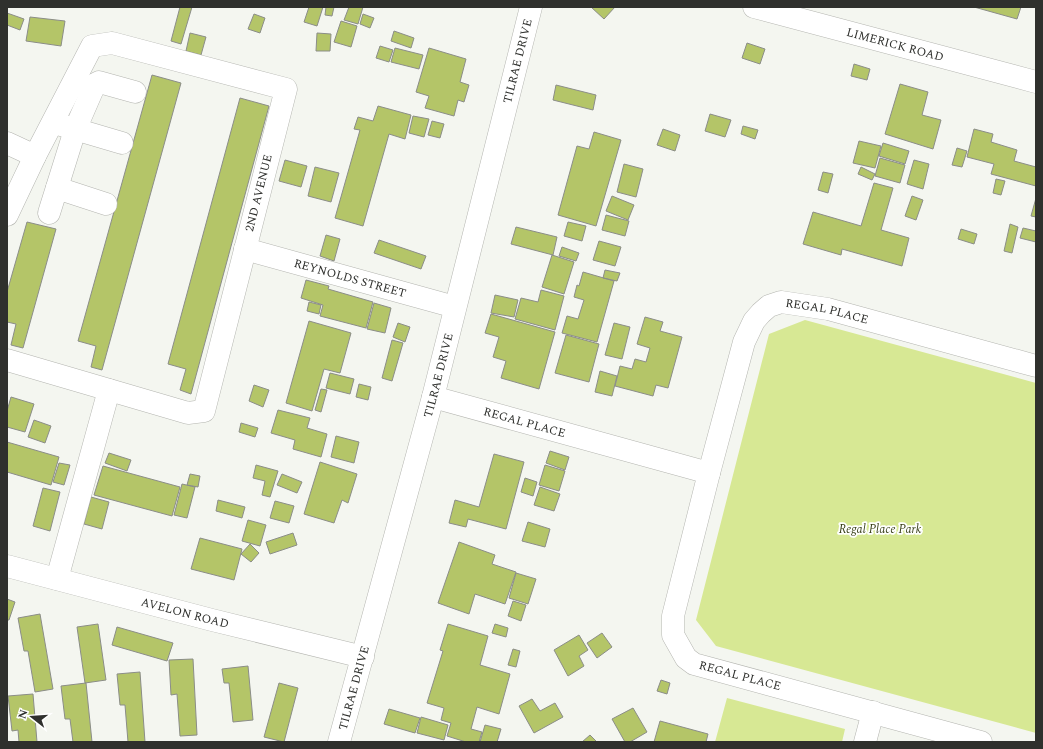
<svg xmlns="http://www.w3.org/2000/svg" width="1043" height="749" viewBox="0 0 1043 749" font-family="Spectral,serif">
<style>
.green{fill:#d7e894}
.building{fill:#b4c568;stroke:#8b8d88}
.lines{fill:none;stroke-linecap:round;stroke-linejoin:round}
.minor-casing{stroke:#b4b5b0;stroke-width:23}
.minor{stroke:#fff;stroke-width:22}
.labels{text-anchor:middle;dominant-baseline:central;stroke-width:3.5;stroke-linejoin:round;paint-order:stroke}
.street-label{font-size:12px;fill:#2f302d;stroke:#fff}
.park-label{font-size:12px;font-style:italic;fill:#3a411a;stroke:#fff}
</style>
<rect width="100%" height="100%" fill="#f4f6f0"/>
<path class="green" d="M805,320L1036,383V733L716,646L696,620L769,334Z
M727,698L845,729L842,742H715Z"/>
<path class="building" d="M180,7H192L181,44L171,41Z
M309,7H323L317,26L304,22Z
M326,7H334L332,16L325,15Z
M349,7H363L358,24L344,20Z
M591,7H615L604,19Z
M974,7H1021L1017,19Z
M7,13L24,19L20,30L7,25Z
M254,14L265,18L260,33L248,29Z
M363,14L374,18L370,28L360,24Z
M30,17L65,21L61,46L26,41Z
M341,21L357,26L351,47L334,42Z
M394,31L414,38L411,48L391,41Z
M190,33L206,37L201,55L186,51Z
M317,33L331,34L330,51H316Z
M747,43L765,49L760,64L742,58Z
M380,46L393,50L389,62L376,58Z
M395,48L423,55L419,69L391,62Z
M429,48L466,59L460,82L469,85L464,102L458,100L454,116L425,108L429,96L416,92Z
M854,64L870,69L867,80L851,76Z
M152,75L181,83L102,370L91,367L96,346L78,341Z
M900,84L928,92L922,115L941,120L933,149L885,134Z
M556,85L596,95L593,110L553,100Z
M240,98L269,106L191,394L180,390L186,369L168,364Z
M378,106L411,115L405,139L389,134L363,226L335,218L360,130L354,129L358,117L373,121Z
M710,114L731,120L725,137L705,131Z
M413,116L429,119L424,137L409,133Z
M432,121L444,124L440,138L428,135Z
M743,126L758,130L755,139L741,134Z
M663,129L680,135L675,151L657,145Z
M974,129L993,134L991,142L1017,150L1014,161L1036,167V165V186L991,174L994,164L967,157Z
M594,132L621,140L596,226L558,215L577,146L589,149Z
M859,141L881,146L875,168L853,163Z
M883,143L909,151L905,164L879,156Z
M957,148L967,151L962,167L952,165Z
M880,158L905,165L900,183L875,176Z
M285,160L307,166L301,187L279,181Z
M914,160L929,164L923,189L907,184Z
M624,164L643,169L636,197L617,192Z
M315,167L339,173L331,202L308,196Z
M861,167L875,174L872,180L858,174Z
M823,172L833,174L828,193L818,190Z
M996,179L1005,181L1001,195L993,193Z
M874,183L893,188L881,230L909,238L902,266L842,249L841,255L803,244L813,212L861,226Z
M612,196L634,205L628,220L606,211Z
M912,196L923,200L916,220L905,216Z
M1036,198V217L1031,216Z
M606,215L629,221L625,236L602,230Z
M27,222L56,229L23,348L11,345L16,324L7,322V292Z
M568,222L586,226L582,241L564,236Z
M1010,224L1018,227L1012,253L1004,251Z
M516,227L557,237L553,255L511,244Z
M1023,228L1036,231V242L1020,238Z
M961,229L977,234L974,244L958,239Z
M326,235L340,239L334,261L320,256Z
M379,240L426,256L421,269L374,253Z
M599,241L621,247L615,266L593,260Z
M562,247L579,253L576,261L559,256Z
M552,255L574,262L564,294L542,287Z
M605,270L620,273L617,281L603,278Z
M583,272L614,281L597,342L562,333L567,316L578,319L584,300L574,297L577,285L579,286Z
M306,280L329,286L328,289L373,302L366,328L320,316L323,305L301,298Z
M541,290L564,296L555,330L515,319L521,298L538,302Z
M495,295L518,300L514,317L491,313Z
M309,302L321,305L319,314L307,311Z
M374,303L391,308L385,333L367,329Z
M491,314L555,332L539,389L501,378L506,361L493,357L499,337L485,333Z
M645,317L663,322L660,331L682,337L668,388L656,385L653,396L615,386L620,366L632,369L635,359L646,362L650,348L637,344Z
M309,321L351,333L340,373L324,369L312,411L286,403Z
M398,323L410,327L405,342L393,337Z
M614,323L630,327L622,359L605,355Z
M566,335L599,344L589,382L555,373Z
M392,340L403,343L392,381L382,378Z
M600,371L617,376L612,396L595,392Z
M330,373L354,379L350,394L326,388Z
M359,384L371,387L368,400L356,397Z
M254,385L269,390L263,407L249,401Z
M321,389L327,390L321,412L315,410Z
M11,397L34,404L25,432L7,427V411Z
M278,410L310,418L307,428L327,434L321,457L293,449L295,440L271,433Z
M34,420L51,426L45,443L28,437Z
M241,423L258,428L255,437L239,432Z
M336,436L359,442L354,463L331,457Z
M7,442L59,457L51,485L7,472Z
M550,451L569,457L565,470L546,463Z
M109,453L131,460L127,471L105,463Z
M494,454L524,462L506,529L468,519L466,527L449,523L455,500L479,507Z
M320,462L357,474L348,503L342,500L334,523L304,514Z
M59,463L70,465L64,485L53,482Z
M256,465L278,471L270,497L262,495L265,481L253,478Z
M545,465L565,471L559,491L539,485Z
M103,466L180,487L172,516L94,495Z
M190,474L200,476L198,487L187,485Z
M282,474L302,482L297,493L277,485Z
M525,478L537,482L533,496L521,492Z
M182,484L195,487L187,518L174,515Z
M540,487L560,494L554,511L534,505Z
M43,488L60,492L50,531L33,526Z
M91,497L109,502L102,529L84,524Z
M218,500L245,507L242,518L216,511Z
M275,501L294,506L289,523L270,518Z
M248,520L266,525L260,546L242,541Z
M528,522L550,529L545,547L522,541Z
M293,533L297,545L270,554L266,542Z
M200,538L242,549L234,580L191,569Z
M459,542L495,555L492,564L516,572L505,604L475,594L469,614L438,603Z
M250,544L259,553L251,562L241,554Z
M516,573L536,579L528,604L509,598Z
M7,599L15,602L9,620H7Z
M513,601L526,605L521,621L508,616Z
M40,614L53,689L35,692L28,651H24L18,618Z
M98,624L106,680L85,683L77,627Z
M448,624L488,636L480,665L510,674L499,714L477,707L471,729L482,732L479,742H466L447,736L451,723L441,720L444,708L427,703L443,651L440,650Z
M495,624L508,628L506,637L492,633Z
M117,627L173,643L167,661L112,645Z
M602,633L612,647L597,658L587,643Z
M579,635L588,650L579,656L584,666L568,676L554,650Z
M513,649L520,651L516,667L508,665Z
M193,659L197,735L180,736L177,694L171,695L169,660Z
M248,666L253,720L233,722L229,683H224L222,669Z
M140,672L145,742H128L125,705H120L117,674Z
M661,680L670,683L667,694L657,691Z
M86,683L92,742H73L70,719H65L61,686Z
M279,683L298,688L284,742L264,737Z
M33,694L37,742H19L18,730L12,731L8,696Z
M532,699L540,711L555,703L563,717L534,733L519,706Z
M633,708L647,732L630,742H625L612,719Z
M389,709L420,718L415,733L384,724Z
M421,717L448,725L444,740L417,733Z
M660,721L708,734L706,742H654Z
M485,725L501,729L497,742H480Z
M590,735L596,741L595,742H582Z"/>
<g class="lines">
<g class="minor-casing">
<g id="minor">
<path id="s1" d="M754,7L1036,82"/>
<path d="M61,125L122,143"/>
<path d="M7,143L35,156"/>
<path d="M57,188L106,204"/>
<path d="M49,213L75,130L95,84L99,82L135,92"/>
<path d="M7,215L35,156L92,46L112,43L286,89L204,411L188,413L7,360"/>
<path id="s2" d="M245,249L455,307"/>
<path id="s3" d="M433,397L709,473"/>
<path id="s4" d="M7,566L212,620L363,657"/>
<path d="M57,579L109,390"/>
<path id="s5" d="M339,742L433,397L531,7"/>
<path d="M865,742L873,712"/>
<path id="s6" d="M981,742L694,664L686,658L673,635V616L709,473L744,342L754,321L761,313L769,306L781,302L828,309L1036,366"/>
</g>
</g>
<use href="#minor" class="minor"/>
</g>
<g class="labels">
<g class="street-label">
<text stroke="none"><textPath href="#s1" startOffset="146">LIMERICK ROAD</textPath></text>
<text stroke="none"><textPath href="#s5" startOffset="704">TILRAE DRIVE</textPath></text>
<text transform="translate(259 193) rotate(-76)">2ND AVENUE</text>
<text stroke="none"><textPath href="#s2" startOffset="109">REYNOLDS STREET</textPath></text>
<text stroke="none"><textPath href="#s6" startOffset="740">REGAL PLACE</textPath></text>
<text stroke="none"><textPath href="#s5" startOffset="380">TILRAE DRIVE</textPath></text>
<text stroke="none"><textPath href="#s3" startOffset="95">REGAL PLACE</textPath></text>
<text stroke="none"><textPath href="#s4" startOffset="184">AVELON ROAD</textPath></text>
<text transform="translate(740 676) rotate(15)">REGAL PLACE</text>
<text stroke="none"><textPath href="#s5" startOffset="56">TILRAE DRIVE</textPath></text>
</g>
<g class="park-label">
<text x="880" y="529">Regal Place Park</text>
</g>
</g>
<rect width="1043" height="749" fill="none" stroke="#2f302d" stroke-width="16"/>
<g transform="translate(32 717) rotate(287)" stroke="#ffffff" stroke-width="3" paint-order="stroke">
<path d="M0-3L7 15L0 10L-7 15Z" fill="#2f302d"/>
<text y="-6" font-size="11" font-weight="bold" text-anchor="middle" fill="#2f302d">N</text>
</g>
</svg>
